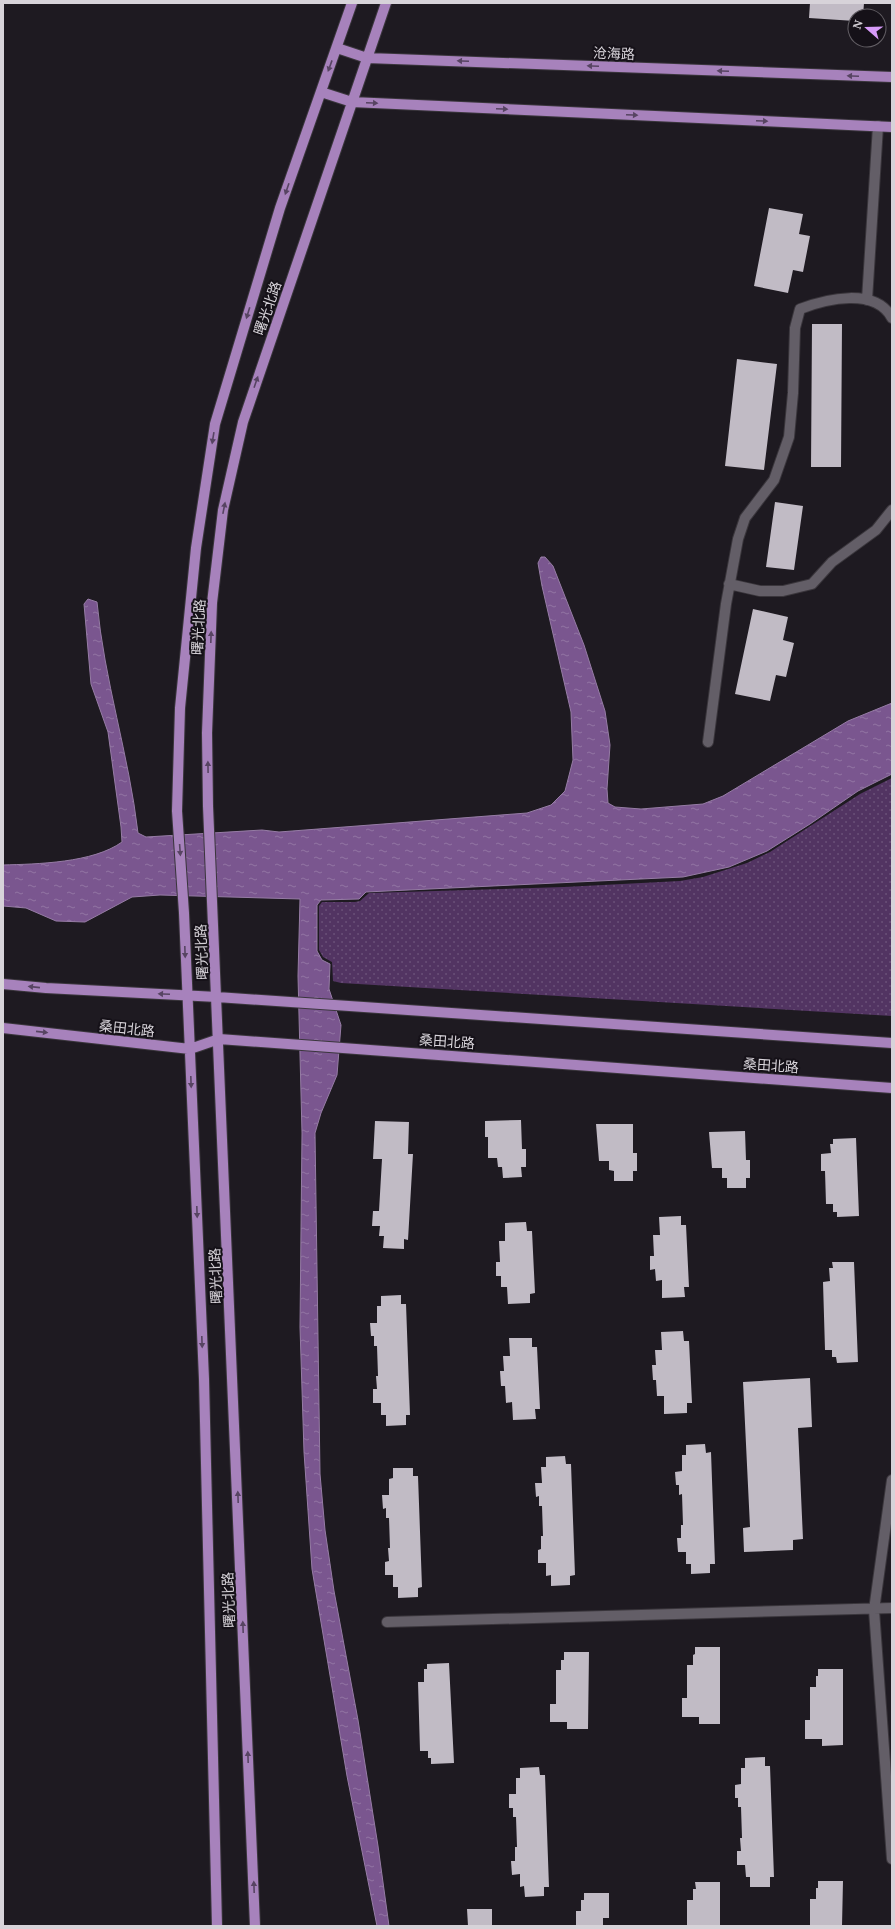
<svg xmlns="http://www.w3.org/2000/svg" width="895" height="1929" viewBox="0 0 895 1929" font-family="'Noto Serif','Noto Sans SC',serif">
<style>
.park{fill:url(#park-dots)}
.water{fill:url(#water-ripples);stroke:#967ca5}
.building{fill:#c1bbc5}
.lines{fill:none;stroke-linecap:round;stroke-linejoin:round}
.minor-casing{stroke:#3a363c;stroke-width:12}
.major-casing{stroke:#3a363c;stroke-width:12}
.minor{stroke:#635e67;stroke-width:10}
.major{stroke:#a782bc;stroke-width:10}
.oneway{fill:#574462}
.labels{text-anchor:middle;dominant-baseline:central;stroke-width:4;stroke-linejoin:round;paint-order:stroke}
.street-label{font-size:14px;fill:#d7d3d9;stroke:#151118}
</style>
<defs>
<pattern id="park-dots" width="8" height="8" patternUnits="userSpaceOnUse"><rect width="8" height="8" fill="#523462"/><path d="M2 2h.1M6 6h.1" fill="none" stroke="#6a5078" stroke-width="1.8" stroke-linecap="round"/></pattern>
<pattern id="water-ripples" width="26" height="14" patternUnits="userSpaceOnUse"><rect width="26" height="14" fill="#7a568f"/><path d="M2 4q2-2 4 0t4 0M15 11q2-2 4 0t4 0" fill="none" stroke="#9275a3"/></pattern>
</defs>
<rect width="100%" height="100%" fill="#1e1a21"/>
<path class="park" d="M892,778V1016L341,983L333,981L332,962L323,957L319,950V906L322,902H355L360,901L369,893L564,887L680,881L703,877L747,863L770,852L860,794Z"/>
<path class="water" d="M541,557H545L553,566L584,645L605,711L610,745L607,789L608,803L615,807L641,809L703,804L723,796L848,721L892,703V774L858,791L810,824L767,851L729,867L683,877L366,892L359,899L321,900L317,905V951L322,960L330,964L329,989L341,1025L337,1075L321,1113L315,1133L320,1474L325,1530L334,1591L358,1720L378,1846L389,1926H377L347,1776L312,1569L304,1452L300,1327L302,1133L298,976L300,899L160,895L132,897L85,922L56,921L26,908L3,906V865C37,864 93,863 122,842L121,827L108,732L91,684L84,604L88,599L97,602C104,680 129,755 138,833L146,837L262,830L279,832L527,813L551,805L565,791L573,760L571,712L542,586L538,563Z"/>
<path class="building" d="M810,3H864L863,16H855V21L809,18Z
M769,208L803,214L799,234L810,236L803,272L793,270L788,293L754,286Z
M812,324H842L841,467H811Z
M737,359L777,364L764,470L725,466Z
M775,502L803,506L794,570L766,567Z
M753,609L788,617L783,640L794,643L786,677L776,675L770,701L735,694Z
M521,1120L522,1149H526V1167H521L522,1177L503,1178L502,1167H498L497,1158H488V1137H485V1121Z
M375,1121L409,1122L408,1154H413L408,1240L404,1239V1249L383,1248L384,1236H379L380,1226H372L373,1211H379L382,1159H373Z
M596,1124H633V1153H637V1171H633V1181H614V1171L609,1170V1161H599Z
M745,1131L746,1160H750V1178H746V1188H727V1178H722V1168H712L709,1132Z
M856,1138L859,1216L837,1217V1212H833V1204H826L825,1171H821V1154L831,1153L830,1144H833V1139Z
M681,1216V1225H686L689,1287H684L685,1297L662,1298V1280L656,1281L655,1269L650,1270V1256H654L653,1235H660L659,1217Z
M526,1222L527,1231H532L535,1293L530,1294V1303L508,1304L507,1287H501V1276H496V1262H500L499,1241H505V1223Z
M832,1262H854L858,1362L837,1363L836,1357H832V1350H825L823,1282L830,1281L829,1268H833Z
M401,1295V1304H406L410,1415H406V1425L386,1426V1415H381V1403H373V1389H377L376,1376H378L377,1346H374V1336H371L370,1323H377V1306H381V1296Z
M683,1331L684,1341H689L692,1403H687V1413L664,1414V1396H657L656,1380H653L652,1365H656L655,1350H662L661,1332Z
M509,1338H532V1347H537L540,1409H535L536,1419L513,1420L512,1402L506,1403L505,1386H501L500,1371H504L503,1356H510Z
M810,1378L812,1427L798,1428L803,1539L793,1540V1550L744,1552L743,1528L750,1527L743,1382Z
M705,1444L706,1453L711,1452L715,1564H710V1573L691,1574V1564H686V1552H678L677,1538H681V1525H683L682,1494L679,1495V1485H676L675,1472L682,1471V1455H686V1445Z
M565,1456L566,1464H571L575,1575L570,1576V1585L551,1586V1575L546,1576V1563H538V1550L541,1549V1536H543L542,1506H539V1496L536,1497L535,1483H542L541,1467H546V1457Z
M393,1468H413V1476H418L422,1587L418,1588V1597L398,1598V1587H393V1575H385V1562L389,1561L388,1548H390L389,1518H386V1508L383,1509L382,1495H389V1479L393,1478Z
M695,1647H720V1724H699V1717H682V1698H687V1665H693V1655L695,1654Z
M564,1652H589L588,1729H567V1722H550V1704H556V1670H561V1660H564Z
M449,1663L454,1763L431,1764V1758H428V1751H420L418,1682H424V1669H427V1664Z
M818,1669H843V1745L822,1746V1739H805V1720H810V1687H816V1676H818Z
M765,1757V1766H770L774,1877H770V1887H750V1877H746L745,1865H737V1851H741L740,1838H742L741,1807H738V1798H735V1785L741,1784V1768H745V1758Z
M539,1767L540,1775H545L549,1887H544V1896L525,1897L524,1886L520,1887V1874L512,1875L511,1861H515V1847H517L516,1817H513V1808H509V1794H516V1778H520V1768Z
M818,1881H843L842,1926H810V1899H816V1888H818Z
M695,1882H720V1926H687V1900H693V1889H696Z
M584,1893H609V1918H603V1926H576V1911H581V1900H584Z
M467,1909H492V1926H468Z"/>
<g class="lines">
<g class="minor-casing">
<path id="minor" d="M867,300L878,126
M729,584L760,591H783L812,584L832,562L876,530L892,510
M708,742L726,604L738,539L745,518L774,480L789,437L793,393L795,328L800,309C826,299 875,287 892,318
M892,1480L874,1610L892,1859
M387,1622L892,1608"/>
</g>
<g class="major-casing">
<path id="major" d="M337,48L367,58L892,77
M321,92L352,102L892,127
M3,984L46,988L217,997L892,1043
M3,1028L190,1049L219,1039L892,1088
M217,1926L204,1379L184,913L177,811L180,708L196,548L215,424L280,208L352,3
M255,1926L208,806L207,733L212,603L223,510L243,422L386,3"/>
</g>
<use href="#minor" class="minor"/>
<use href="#major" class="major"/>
</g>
<defs><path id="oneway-solid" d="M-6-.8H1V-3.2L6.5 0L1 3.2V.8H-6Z"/></defs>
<g class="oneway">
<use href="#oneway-solid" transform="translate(463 61) rotate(-178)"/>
<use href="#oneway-solid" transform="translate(330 66) rotate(110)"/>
<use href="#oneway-solid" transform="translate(593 66) rotate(-178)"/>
<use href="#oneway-solid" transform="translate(723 71) rotate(-178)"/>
<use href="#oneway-solid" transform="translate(853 76) rotate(-178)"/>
<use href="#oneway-solid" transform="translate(372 103) rotate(3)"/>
<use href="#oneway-solid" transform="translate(502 109) rotate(3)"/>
<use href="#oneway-solid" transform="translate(632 115) rotate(3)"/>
<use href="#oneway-solid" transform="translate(762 121) rotate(3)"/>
<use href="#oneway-solid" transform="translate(287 189) rotate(109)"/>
<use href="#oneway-solid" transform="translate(248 313) rotate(107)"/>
<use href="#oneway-solid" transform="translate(256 382) rotate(-71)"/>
<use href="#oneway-solid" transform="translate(213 438) rotate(99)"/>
<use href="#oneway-solid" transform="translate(224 508) rotate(-79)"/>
<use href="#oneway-solid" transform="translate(211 637) rotate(-88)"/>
<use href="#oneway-solid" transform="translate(208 767) rotate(-91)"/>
<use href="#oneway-solid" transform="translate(180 850) rotate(86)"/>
<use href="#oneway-solid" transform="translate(185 952) rotate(88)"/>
<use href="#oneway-solid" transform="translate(34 987) rotate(-174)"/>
<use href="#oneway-solid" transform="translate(164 994) rotate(-177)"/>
<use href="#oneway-solid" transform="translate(42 1032) rotate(6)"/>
<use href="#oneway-solid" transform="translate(191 1082) rotate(88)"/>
<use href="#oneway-solid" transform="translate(197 1212) rotate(88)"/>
<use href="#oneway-solid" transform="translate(202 1342) rotate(88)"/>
<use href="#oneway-solid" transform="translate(238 1497) rotate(-92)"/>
<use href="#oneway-solid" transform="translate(243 1627) rotate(-92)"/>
<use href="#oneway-solid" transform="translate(248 1757) rotate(-92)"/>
<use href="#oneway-solid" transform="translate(254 1887) rotate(-92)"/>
</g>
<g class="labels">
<g class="street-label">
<text transform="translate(614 53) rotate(2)">沧海路</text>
<text transform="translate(267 308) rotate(-71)">曙光北路</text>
<text transform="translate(198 627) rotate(-87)">曙光北路</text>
<text transform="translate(201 952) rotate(-92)">曙光北路</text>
<text transform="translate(127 1028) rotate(6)">桑田北路</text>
<text transform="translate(447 1041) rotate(4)">桑田北路</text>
<text transform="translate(771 1065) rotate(4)">桑田北路</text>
<text transform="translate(215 1276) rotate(-92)">曙光北路</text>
<text transform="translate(228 1600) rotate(-92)">曙光北路</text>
</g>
</g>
<rect width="895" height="1929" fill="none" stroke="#d7d3d9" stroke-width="8"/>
<g transform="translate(867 28) rotate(290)"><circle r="19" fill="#151118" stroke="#635f65"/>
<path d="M0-3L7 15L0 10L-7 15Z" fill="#d79bf9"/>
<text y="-6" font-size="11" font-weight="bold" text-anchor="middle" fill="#d7d3d9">N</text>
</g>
</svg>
